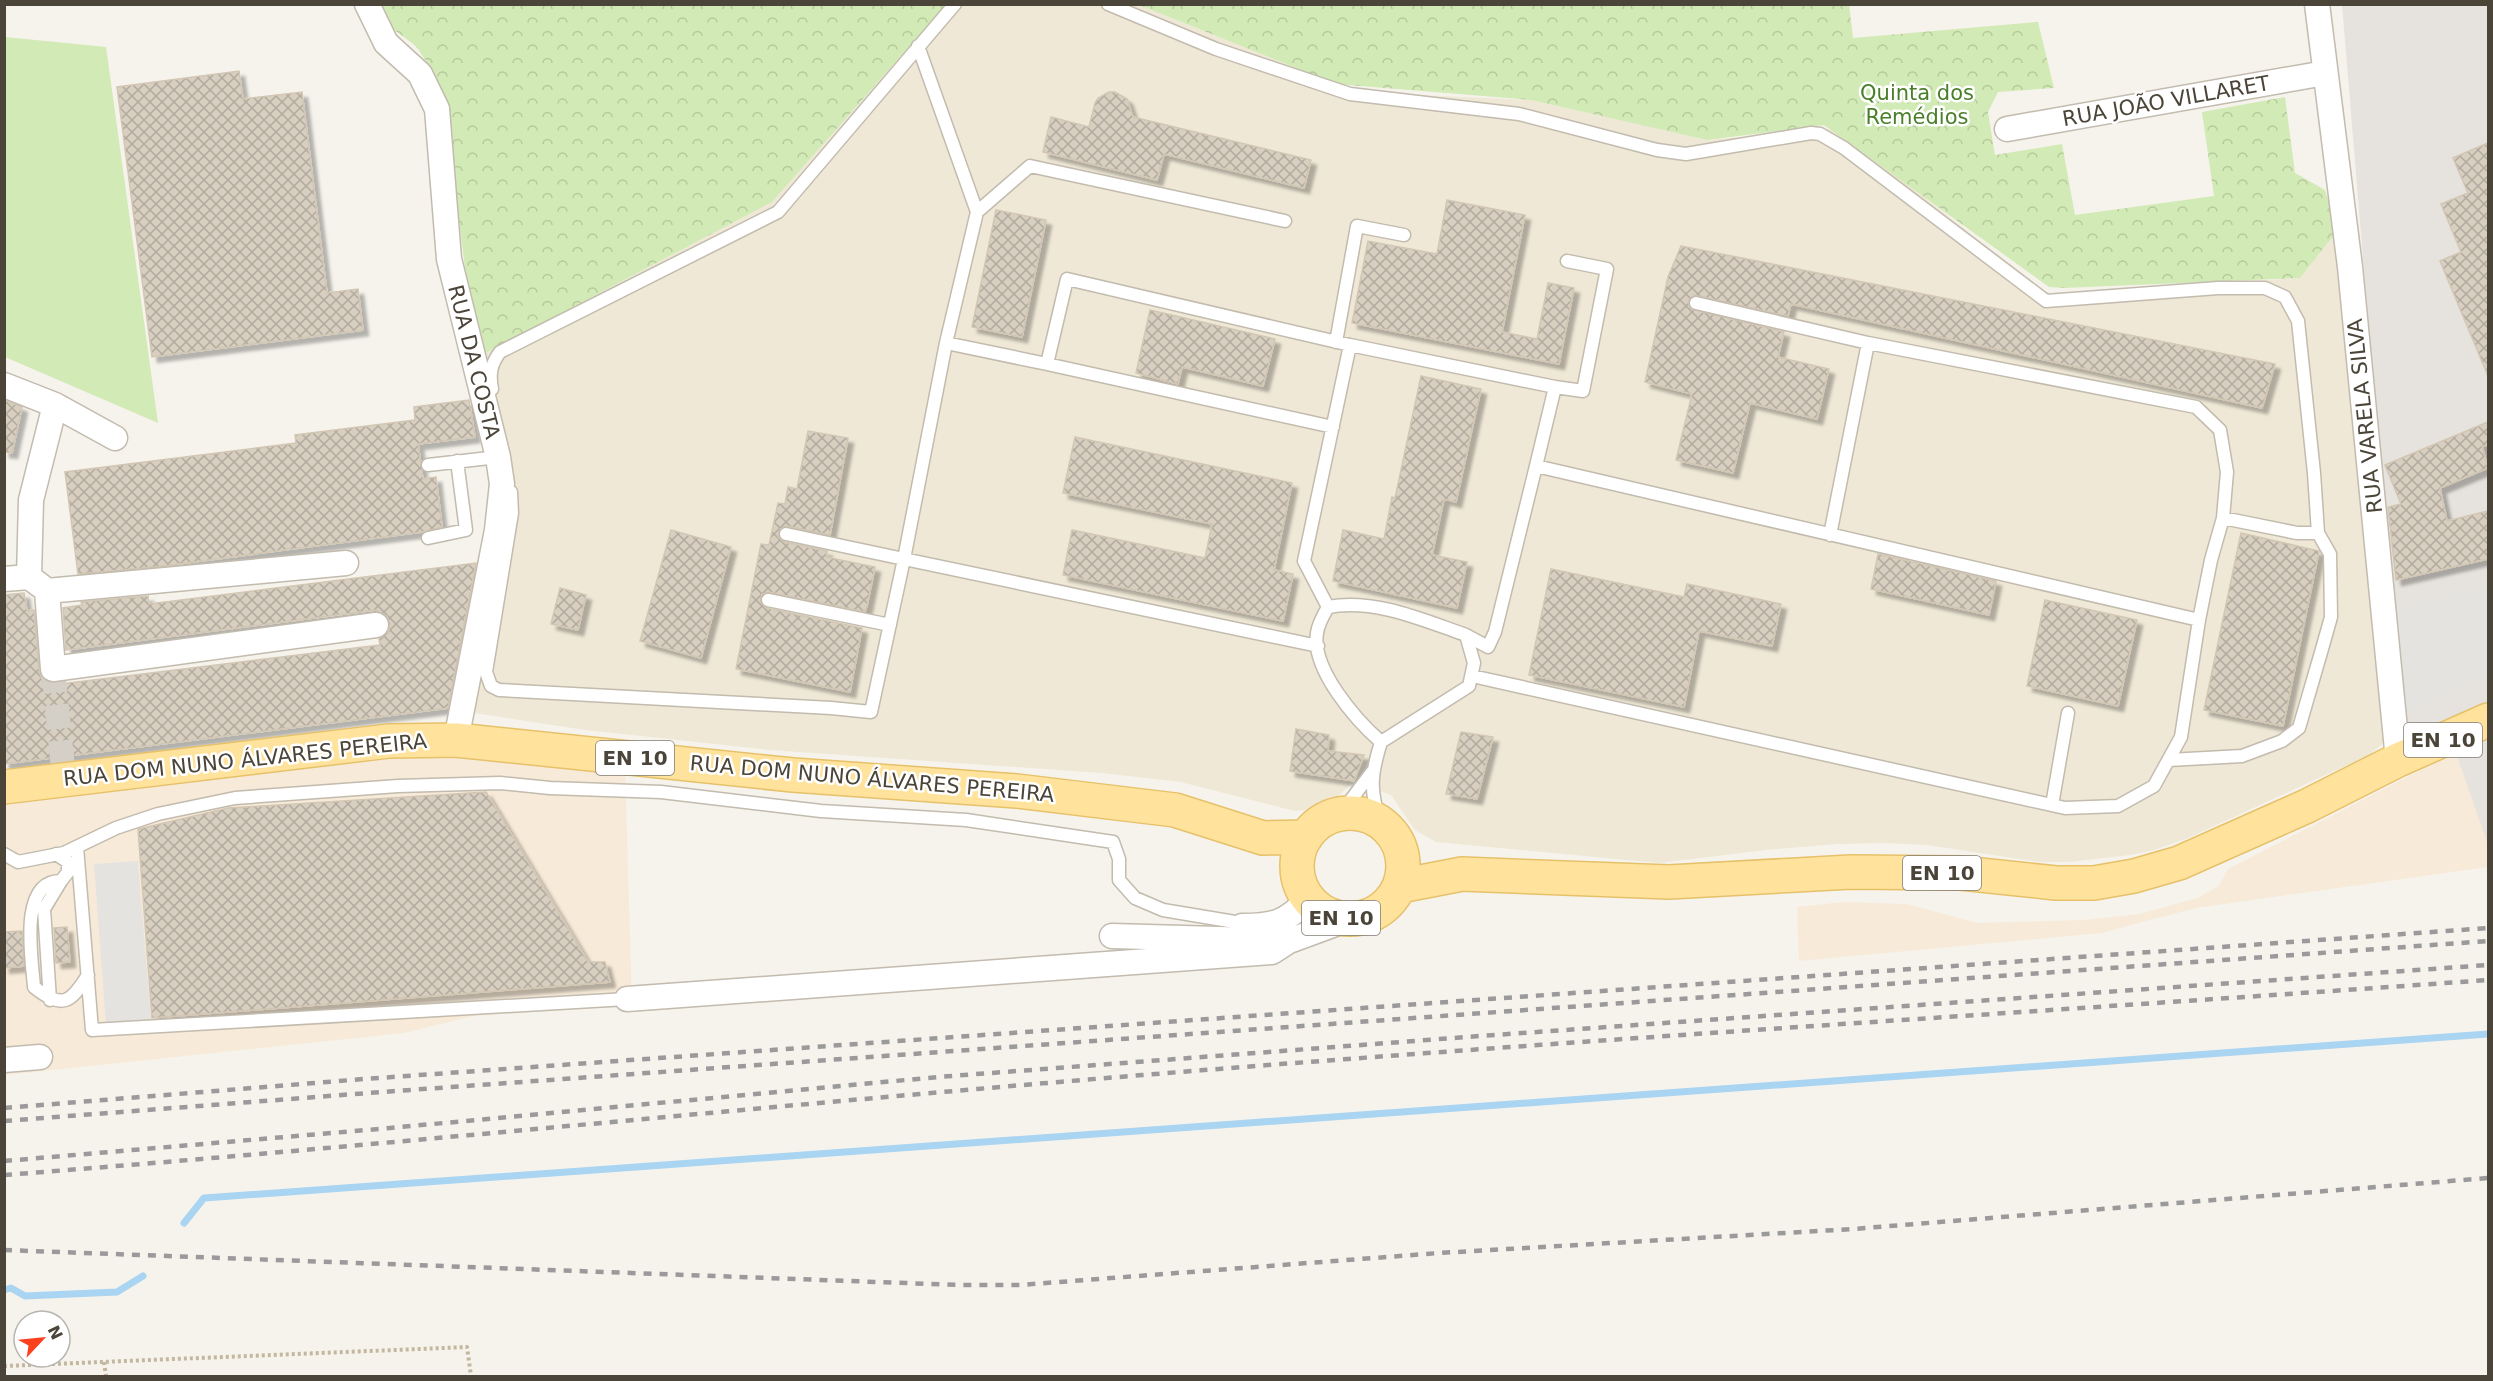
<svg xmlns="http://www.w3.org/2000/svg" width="2493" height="1381" viewBox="0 0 2493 1381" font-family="'DejaVu Sans',sans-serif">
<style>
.commercial{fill:#f7ead8}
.industrial{fill:#e6e2dd}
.education{fill:#efe8d6}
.grass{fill:#d2eab5}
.park{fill:url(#park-crowns)}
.parking{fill:#e5e3e0}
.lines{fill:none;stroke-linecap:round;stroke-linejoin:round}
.stream{stroke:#a9d4f2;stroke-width:7}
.building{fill:url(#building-cross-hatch);stroke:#d3c7b4;stroke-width:1.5;filter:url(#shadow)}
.minor-tunnel{stroke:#d4d0c8;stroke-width:24;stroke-dasharray:24 12;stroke-linecap:butt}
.service-casing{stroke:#c2bbae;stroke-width:15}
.minor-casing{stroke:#c2bbae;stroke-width:27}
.primary-casing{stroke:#e6c16a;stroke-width:36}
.path{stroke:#c4b79f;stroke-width:4;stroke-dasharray:3 3;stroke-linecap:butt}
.service{stroke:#fff;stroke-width:12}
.minor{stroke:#fff;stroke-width:24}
.primary{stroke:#ffe39c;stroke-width:33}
.rail{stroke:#9a9a9a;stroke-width:4.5;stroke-dasharray:8 8;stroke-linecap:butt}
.labels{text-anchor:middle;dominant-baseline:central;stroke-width:5;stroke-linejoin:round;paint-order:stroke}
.shield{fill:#fff;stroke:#817c74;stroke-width:1.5}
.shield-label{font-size:20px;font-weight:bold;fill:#4b4439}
.park-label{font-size:21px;fill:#4a7f2a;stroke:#fff}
.street-label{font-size:21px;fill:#4b4439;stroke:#fff}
</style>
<defs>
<pattern id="park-crowns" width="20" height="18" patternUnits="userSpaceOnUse" patternTransform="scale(1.5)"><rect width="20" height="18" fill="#d2eab5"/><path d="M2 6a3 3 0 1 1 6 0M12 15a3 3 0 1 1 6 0" fill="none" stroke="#b6ca9c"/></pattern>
<pattern id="building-cross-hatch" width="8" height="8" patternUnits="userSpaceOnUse" patternTransform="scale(1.5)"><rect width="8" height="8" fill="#d8cfc1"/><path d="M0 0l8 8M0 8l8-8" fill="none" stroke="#b1aa9e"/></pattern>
<filter id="shadow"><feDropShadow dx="5.5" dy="5.5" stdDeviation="1.5" flood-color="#0004"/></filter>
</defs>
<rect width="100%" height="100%" fill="#f6f3ec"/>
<path class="commercial" d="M417,749L625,767L632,1005L473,1016L404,1033L5,1075L4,800Z
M2456,752L2488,845V867L2196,908L2101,933L1799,961L1797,907L1844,902L1907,904L1978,923L2084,920L2140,914L2197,898L2219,886L2228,869Z"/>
<path class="industrial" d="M2342,5H2488V845L2456,753L2402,728Z"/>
<path class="education" d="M946,5H1139L1336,84L1394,94L1531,100L1707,140L1828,129L1846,137L2045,291L2054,295L2300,278L2338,230L2385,742L2369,755L2188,838L2154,850L2131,855L2069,862H2039L1927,845L1884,843L1837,844L1766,850L1659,863L1436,842L1415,830L1391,795L1354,781L1335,799L1308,810L1295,811L1181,782L1102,773L770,750L585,730L468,712L501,545L482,355L772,202Z"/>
<path class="grass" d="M5,37L106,47L158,423L5,357Z"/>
<path class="park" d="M1849,4L1853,38L2038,22L2054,88L1998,92L1988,112L1995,155L2062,144L2075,215L2214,196L2202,112L2285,97L2295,173L2325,190L2338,230L2300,278L2064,288L2049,287L1824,125L1707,140L1531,100L1336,84L1139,5Z
M377,5H946L772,202L482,355L467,285L456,195L452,128L435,75L416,46L386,24Z"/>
<path class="parking" d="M2488,585V677L2403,713L2391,607Z
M138,861L151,1020L106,1025L94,864Z"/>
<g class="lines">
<path class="stream" d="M184,1223L204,1198L2488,1034
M4,1290L11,1288L25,1296L117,1292L143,1276"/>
</g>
<path class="building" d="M239,71L243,99L302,92L327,293L358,289L363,330L152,357L117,87Z
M1109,92H1115L1127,99L1133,117L1311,160L1304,188L1164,154L1157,180L1043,152L1051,117L1089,127L1095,103L1098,98Z
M2488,143V376L2440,261L2461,252L2441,204L2468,193L2453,158Z
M1447,200L1525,215L1502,332L1537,339L1548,283L1574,288L1559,364L1352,323L1368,241L1437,254Z
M996,210L1046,220L1022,337L972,327Z
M1681,246L2275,364L2262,408L1791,304L1788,316L1694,295L1688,302L1691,309L1784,332L1778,357L1829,369L1817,419L1750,403L1733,473L1676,460L1692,394L1645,382L1668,277Z
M1150,310L1275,339L1263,386L1182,367L1178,384L1136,373Z
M1421,376L1481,389L1456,502L1444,499L1432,555L1467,562L1457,608L1333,581L1343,530L1384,539L1392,497L1395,498Z
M4,400L22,407L12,453L4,452Z
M469,400L475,437L418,444L423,479L436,477L442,527L422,532L155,567L78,574L65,472L296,443L295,435L415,420L414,407Z
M2488,422V445L2482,446L2488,468L2440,488L2447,521L2488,511V559L2396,580L2388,507L2401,504L2385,465Z
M808,431L848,438L830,535L787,526L780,529L778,537L784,542L827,551L826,557L875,567L867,606L865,612L769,592L762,594L760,602L766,608L862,628L850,692L736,669L761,544L769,545L778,503L785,504L788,487L797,489Z
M1075,437L1292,483L1274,570L1293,574L1283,621L1063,575L1072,530L1205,558L1212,524L1063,493Z
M671,530L731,547L701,658L640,641Z
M2241,533L2319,551L2283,726L2204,710Z
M1878,554L1996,581L1989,615L1871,589Z
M476,563L448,708L4,764V595L24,593L27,611L34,610L39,670L44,686L380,645L379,639L389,631L390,624L387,616L376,610L66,650L63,608L82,605L81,602L148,596L149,604Z
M1551,569L1684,597L1687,584L1781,604L1772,646L1699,631L1684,707L1529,675Z
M560,588L586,595L578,630L551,624Z
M2045,600L2137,620L2118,706L2027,686Z
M1296,729L1329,735L1328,751L1364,755L1354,781L1290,771Z
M1461,732L1493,737L1477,799L1446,794Z
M486,792L588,962H605L610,982L152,1018L138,829L228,808Z
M67,927L70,962L56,963L54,928Z
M22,931L24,966L4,968V932Z"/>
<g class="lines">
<path class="minor-tunnel" d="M53,669L64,778"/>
<g class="service-casing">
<path id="service" d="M1108,4L1216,49L1350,94L1519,114L1657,150L1686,154L1811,133L1820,134L1844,148L2046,301L2218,288H2265L2285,297L2298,321L2314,473L2318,533L2330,554L2331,617L2322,649L2299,728L2282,741L2242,756L2169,760
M918,46L977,212
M1696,303L1868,343L2196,407L2220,430L2227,472L2223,518L2211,560L2199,620
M1336,342L1357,226L1404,235
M946,343L977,212L1030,166L1285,221
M1047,364L946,343L904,559L1318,646
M1555,387L1583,391L1607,269L1567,261
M492,389C489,374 491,364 500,352L778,212L955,4
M1333,427L1047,364L1067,279L1350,345
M428,465L498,457
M511,492L512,513L486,672L491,686L499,690L831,708L871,712L904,559L786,534
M2223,518L2297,533H2318
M1830,535L1868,343
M428,538L466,530L457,461
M768,600L890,625
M1328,607L1304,561L1350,345L1555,387L1536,466
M1466,635L1488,647L1495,632L1536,466L2199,620L2181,737L2154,786L2118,806L2065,808L1472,676
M1381,742C1356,720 1311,669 1317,633C1318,624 1324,614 1328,607C1374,598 1423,620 1466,635L1474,663L1469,686L1381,742C1371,774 1369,791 1381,823
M2052,805L2068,713
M1324,820L1347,805L1372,772
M77,847L92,1030L627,999
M4,854L18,862L64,853L116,828L158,814L235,798L398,786L500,783L550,788L661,792L821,811L966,820L1113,842L1119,859V880L1135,898L1163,910L1247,924
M56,854L68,862V872L61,881C18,881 32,959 34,987C62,1009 70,1004 88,975
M50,1000L44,909L61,881"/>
</g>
<g class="minor-casing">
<path id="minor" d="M367,4L386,43L420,74L437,109L449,259L498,457L502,484L497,530L456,740
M2317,4L2350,267L2398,760
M2007,129L2325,73
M4,385L55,405L115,438
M346,563L47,591L53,669L376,625
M29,577L31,500L55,405
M4,579L29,577L41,586
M1242,926C1273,926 1286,923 1308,899
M1112,936L1289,941L1346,920
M627,999L1272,952L1289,941
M4,1060L40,1057"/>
</g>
<g class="primary-casing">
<path id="primary" d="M4,787L389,741L456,740L793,775L1017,791L1175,810L1263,838L1306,837
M1297 866a53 53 0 1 1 106 0a53 53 0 1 1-106 0Z
M1400,886L1462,874L1669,882L1851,872L1961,873L2056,883H2094L2134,876L2179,863L2307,806L2398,760L2488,720"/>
</g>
<path class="path" d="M104,1362L106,1376
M4,1366L467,1347L471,1376"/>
<use href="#service" class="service"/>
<use href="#minor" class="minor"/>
<use href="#primary" class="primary"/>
<path class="rail" d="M4,1108L364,1079L2488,928
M4,1121L368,1093L2488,941
M4,1161L390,1128L938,1077L1480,1036L2488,965
M4,1175C329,1150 653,1117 977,1089C1480,1045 1985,1016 2488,980
M4,1250L959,1285H1020L1439,1253L1853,1229L2488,1178"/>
</g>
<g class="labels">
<g class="shield">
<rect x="2404" y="723" width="78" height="34" rx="4.5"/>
<rect x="596" y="741" width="78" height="34" rx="4.5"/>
<rect x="1903" y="856" width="78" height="34" rx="4.5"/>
<rect x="1302" y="901" width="78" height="34" rx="4.5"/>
</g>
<g class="shield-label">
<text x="2443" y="740">EN 10</text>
<text x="635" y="758">EN 10</text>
<text x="1942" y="873">EN 10</text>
<text x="1341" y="918">EN 10</text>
</g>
<g class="park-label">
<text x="1917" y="93">Quinta dos<tspan x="1917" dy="24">Remédios</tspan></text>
</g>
<g class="street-label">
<text transform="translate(2166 101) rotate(-10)">RUA JOÃO VILLARET</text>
<text transform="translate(474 362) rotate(76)">RUA DA COSTA</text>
<text transform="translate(2365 416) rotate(-96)">RUA VARELA SILVA</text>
<text transform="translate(245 760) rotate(-6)">RUA DOM NUNO ÁLVARES PEREIRA</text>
<text transform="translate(872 779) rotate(5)">RUA DOM NUNO ÁLVARES PEREIRA</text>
</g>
</g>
<rect width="2493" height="1381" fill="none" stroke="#4b4439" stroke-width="12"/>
<g transform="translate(42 1339) rotate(64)"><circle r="28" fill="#ffffff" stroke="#b7b4b0" stroke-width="1.5"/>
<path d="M0-4.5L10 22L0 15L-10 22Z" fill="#fc3f1d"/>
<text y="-9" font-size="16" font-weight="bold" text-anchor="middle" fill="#4b4439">N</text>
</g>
</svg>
